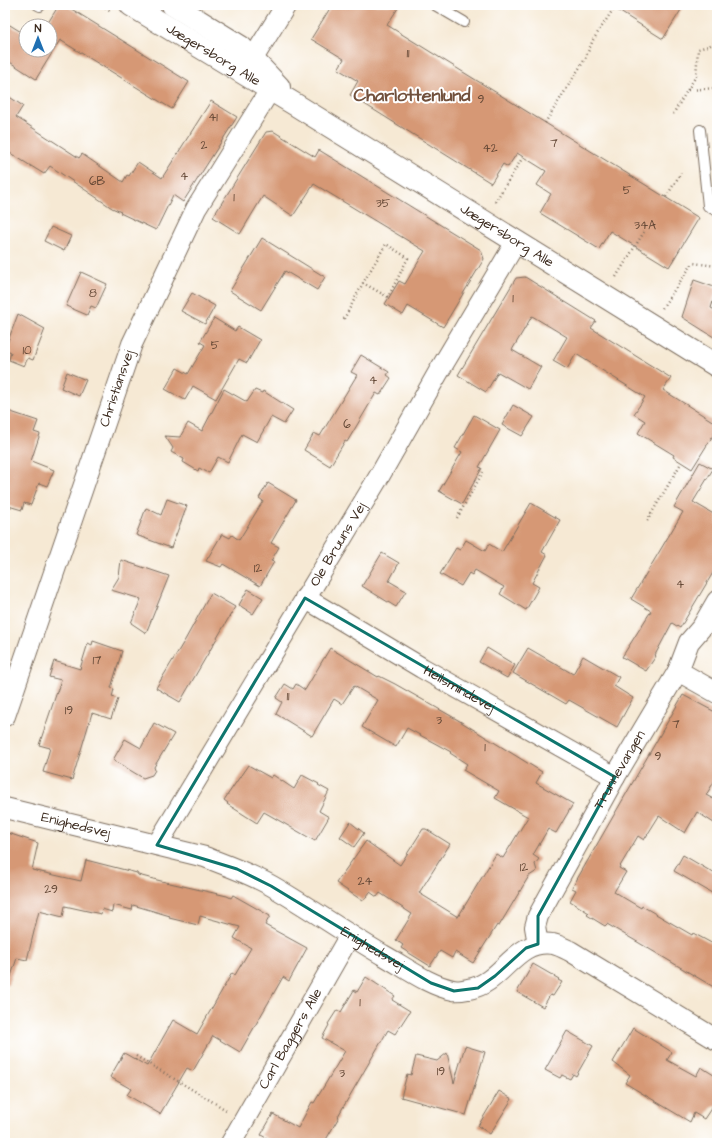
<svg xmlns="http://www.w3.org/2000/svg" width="722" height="1148" viewBox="0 0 722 1148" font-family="'Architects Daughter',sans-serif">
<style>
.building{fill:#d69875}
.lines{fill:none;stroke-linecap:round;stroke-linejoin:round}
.service-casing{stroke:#7c6d5e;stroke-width:12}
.minor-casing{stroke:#7c6d5e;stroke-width:22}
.tertiary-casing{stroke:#7c6d5e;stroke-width:24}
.path{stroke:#7c6d5e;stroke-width:2.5;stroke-dasharray:1 3;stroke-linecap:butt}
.service{stroke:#fff;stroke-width:10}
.minor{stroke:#fff;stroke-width:20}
.tertiary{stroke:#fff;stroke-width:22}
.marked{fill:none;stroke:#0f766e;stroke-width:3;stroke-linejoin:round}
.labels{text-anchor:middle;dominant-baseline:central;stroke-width:4;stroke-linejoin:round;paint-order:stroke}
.number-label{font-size:12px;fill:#624634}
.street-label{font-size:14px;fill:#3b2a1e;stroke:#fff}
.district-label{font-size:18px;font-weight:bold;fill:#71503c;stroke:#fff}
</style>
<rect width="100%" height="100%" fill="#fff"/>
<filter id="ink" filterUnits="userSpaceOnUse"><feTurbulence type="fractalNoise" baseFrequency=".025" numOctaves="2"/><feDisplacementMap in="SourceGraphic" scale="8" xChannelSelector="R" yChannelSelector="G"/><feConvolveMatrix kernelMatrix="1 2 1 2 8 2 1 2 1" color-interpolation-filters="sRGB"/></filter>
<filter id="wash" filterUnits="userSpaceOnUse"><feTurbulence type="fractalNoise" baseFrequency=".012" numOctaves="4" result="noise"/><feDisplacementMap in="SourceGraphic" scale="16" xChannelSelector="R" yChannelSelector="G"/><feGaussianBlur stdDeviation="0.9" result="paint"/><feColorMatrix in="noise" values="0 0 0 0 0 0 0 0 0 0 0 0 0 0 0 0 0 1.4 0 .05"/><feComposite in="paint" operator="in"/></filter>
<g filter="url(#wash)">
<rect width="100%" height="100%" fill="#f6e9d4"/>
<g id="blocks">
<path class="building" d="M59,5H65L189,82L172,109L60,40L36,79L5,59V22L26,35V50H50V26H46Z
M332,5H400L387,25L699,218L669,267L610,231L599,249L540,213L551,194L537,185L546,171L517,153L508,167L503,164L491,183L350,95L358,81L338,69L344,59L311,39Z
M609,5H684L663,39Z
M5,94L23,106L16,117L79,158L82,154L123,182L127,175L129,176L138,162L162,178L211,101L237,117L183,202L173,195L156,230L120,213L121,212L112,208L50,166L44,174L5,150Z
M273,131L315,157L319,150L481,250L484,259L443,327L408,306L403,315L385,304L399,281L405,284L425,251L314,184L293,216L263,196L240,234L213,217L266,132Z
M51,227L71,236L64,251L44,241Z
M262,238L325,277L317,290L285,271L261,310L230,291Z
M81,272L107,284L96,308L91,306L87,315L66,306Z
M525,277L596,321L591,328L671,378L663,390L717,424V429L692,469L673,457L674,455L638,433L645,421L634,414L645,397L576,354L567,369L553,361L567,337L532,316L512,350L541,367L528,389L498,372L486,392L458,375L516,278Z
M694,280L717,288L711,308L717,311V339L682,317Z
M192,293L215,306L205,324L181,311Z
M18,314L45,329L33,360L28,358L24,366L9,360L11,352L5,349Z
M214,318L235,331L238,327L260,340L247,363L239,359L216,399L193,386L185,400L165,389L177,368L188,374L205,345L200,342Z
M361,355L389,372L387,375L391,378L380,395L376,393L347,442L345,441L330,466L304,450L314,433L320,436L357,375L351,372Z
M67,372L86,380L79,396L61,388Z
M224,389L247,402L255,390L262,393L263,391L293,410L284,424L271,417L257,442L242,434L228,462L218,457L209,473L199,468L198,471L183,462L184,459L171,452L173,448L165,436L180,437L188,423L202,431Z
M513,405L534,417L522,436L502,425Z
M5,410L38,421L34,432L40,434L31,461L54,470L47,486L39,483L31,505L24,503L22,510L5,505Z
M474,415L500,430L479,467L482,468L462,504L439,491L462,452L455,448Z
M700,462L713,469L693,502L717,516V566L680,628L672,623L655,655L656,656L646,671L622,657L651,611L631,599L683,512L674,507Z
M268,483L296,500L271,543L279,547L271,561L274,562L260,586L223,564L221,567L206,561L222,534L230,538L232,535L239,540L263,501L259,498Z
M167,499L187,506L171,548L136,535L146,508L161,515Z
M531,503L560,520L542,552L547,555L532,583L539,587L526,610L500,594L504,587L475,570L472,575L469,573L461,586L440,574L456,548L460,550L466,540L485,551L489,544L502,552Z
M382,553L399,563L389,581L406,591L396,607L362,586Z
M121,560L169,576L146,633L131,623L141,599L111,590L119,577Z
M248,589L263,598L253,614L239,605Z
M211,593L235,607L180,702L156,688L185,640Z
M93,641L122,651L111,688L114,689L112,697L118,699L111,719L92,713L72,780L43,772L50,748L39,745L61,680L49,677L54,661L80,669L88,643L92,645Z
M330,648L378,677L379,676L395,684L458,720L542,772L536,783L573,804L556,833L548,829L533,855L539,859L535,864L537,871L529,876L499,926L497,925L473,963L455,952L452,958L440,951L430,966L401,948L403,945L396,940L412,914L380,893L377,897L370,892L363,901L336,883L366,841L400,865L423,829H426L450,844L419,893L458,917L496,854L503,858L528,817L495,798L499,791L463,770L467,764L450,753L451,752L407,728L396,747L362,727L378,700L354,686L342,704L334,699L312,736L276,714L282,702L276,698L285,684L293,689L296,684L305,690Z
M487,648L515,665L507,678L479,662Z
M528,648L573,674L583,656L619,677L614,686L633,698L617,727L569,700L566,704L513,673Z
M683,695L717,713V777L706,795L717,801V825L697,812L685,833L659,816L644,840L638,836L619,868L626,872L614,892L641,908L642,906L692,935L693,933L717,946V989L607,924L605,926L587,915L589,913L570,901L576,890L572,888Z
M154,723L174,734L154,767L155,770L152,775L143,778L113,760L125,739L141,748Z
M248,765L271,778L273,775L294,789L302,775L319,784L318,785L329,791L319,811L329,817L315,841L264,812L257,823L227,804L228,803L224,800Z
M350,822L364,833L354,847L340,837Z
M5,832L38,843L32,870L81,881L86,860L137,873L138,875L161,881L227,896L231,898L233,895L270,916L265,925L307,948L289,981L283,977L240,1052L213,1036L193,1071L187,1068L160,1114L127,1095L131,1089L110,1077L124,1053L147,1066L173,1020L197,1034L232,973L235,975L251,948L234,938L240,927L200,916L198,925L169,918L170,916L133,905L132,910L113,905L112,912L102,909L101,914L65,906L63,917L39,911L27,960L17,958L8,985H5Z
M683,855L717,875V896L674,871Z
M533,964L559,979L558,980L562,982L553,996L550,995L543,1007L517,992Z
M366,977L395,996L392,1000L410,1011L395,1034L388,1030L338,1116L339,1117L324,1143H275L261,1135L273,1114L298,1128L312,1102L314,1103L345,1051L322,1038L329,1025L328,1024L337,1010L341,1012L354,990L357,992Z
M633,1028L672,1052L667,1060L696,1076L701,1067L717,1077V1106L712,1107L704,1119L694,1113L690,1122L625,1083L630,1075L613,1062Z
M567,1031L593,1046L576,1076L573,1074L570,1079L562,1075L560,1078L545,1070Z
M465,1046L485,1052L466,1115L401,1097L407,1074L411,1075L416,1056L437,1061L447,1053L454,1083Z
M499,1091L512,1099L490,1134L478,1126Z"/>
</g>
</g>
<g filter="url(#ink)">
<use href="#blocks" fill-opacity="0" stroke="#7c6d5e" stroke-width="1"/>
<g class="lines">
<g class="service-casing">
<path id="service" d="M38,5L40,6
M435,5L464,22
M700,130L708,206L717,211"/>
</g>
<g class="minor-casing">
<g id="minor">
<path d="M244,73L286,5"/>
<path id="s1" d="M305,598L422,668L615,777"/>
<path d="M678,671L717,693"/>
<path id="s2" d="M5,716L132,344L196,209L275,82"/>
<path id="s3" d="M5,808L205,857C228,866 251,874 272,886C310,908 345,933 383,955C405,967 428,985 453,990C457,991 463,990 468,989C503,984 514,938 553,944C558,945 564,948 570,951L717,1040"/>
<path id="s4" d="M157,845L380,475L438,373L516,242"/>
<path id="s5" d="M538,944L535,927L538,916L615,777L678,671L689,642L702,627L717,601"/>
<path id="s6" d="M231,1143L350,935"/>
</g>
</g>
<g class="tertiary-casing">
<g id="tertiary">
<path id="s7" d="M131,5L296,105L717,366"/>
<path d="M173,5L241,47L279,87"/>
</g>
</g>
<path class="path" d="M102,5L111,11
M714,5L717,38
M688,90L717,88
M673,114L696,76L698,49L709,46L717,41
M545,123L585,59L593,40L616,5
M666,197L681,173
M495,202L523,157
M616,277L644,232
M662,308L693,263L717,266
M344,319L363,283L386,244L408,258L388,297L363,283
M457,518L483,472
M647,521L680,465
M136,1056L228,1111"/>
<use href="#service" class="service"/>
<use href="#minor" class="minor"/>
<use href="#tertiary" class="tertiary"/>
</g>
</g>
<path class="marked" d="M305,598L615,777L538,916V944L526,948L495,976L478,988L454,991L431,983L271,886L237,869L157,845Z"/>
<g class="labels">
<g class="number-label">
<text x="408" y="53">11</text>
<text x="481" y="99">9</text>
<text x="213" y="117">41</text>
<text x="554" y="143">7</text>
<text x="204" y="145">2</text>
<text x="490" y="148">42</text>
<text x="184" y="176">4</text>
<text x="97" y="181">6B</text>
<text x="627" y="190">5</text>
<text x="234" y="197">1</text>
<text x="383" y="203">35</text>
<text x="645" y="225">34A</text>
<text x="93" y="293">8</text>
<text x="513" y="298">1</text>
<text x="215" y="345">5</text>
<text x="27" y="350">10</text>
<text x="373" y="380">4</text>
<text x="347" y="424">6</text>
<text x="258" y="568">12</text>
<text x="680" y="584">4</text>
<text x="97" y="660">17</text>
<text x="288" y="696">11</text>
<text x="69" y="710">19</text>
<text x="439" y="720">3</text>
<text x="676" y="724">7</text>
<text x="485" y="747">1</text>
<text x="658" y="756">9</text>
<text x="524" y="867">12</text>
<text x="365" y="881">24</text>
<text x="51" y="889">29</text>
<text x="360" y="1002">1</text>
<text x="441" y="1071">19</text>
<text x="342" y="1073">3</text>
</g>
<g class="street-label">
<text stroke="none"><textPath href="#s7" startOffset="96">Jægersborg Alle</textPath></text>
<text stroke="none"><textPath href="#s7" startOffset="441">Jægersborg Alle</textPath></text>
<text stroke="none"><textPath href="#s2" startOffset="346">Christiansvej</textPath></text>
<text stroke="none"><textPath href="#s4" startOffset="351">Ole Bruuns Vej</textPath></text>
<text stroke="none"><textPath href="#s1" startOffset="179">Heilsmindevej</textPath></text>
<text stroke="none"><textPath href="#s5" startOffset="196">Trunnevangen</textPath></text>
<text stroke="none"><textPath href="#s3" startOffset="73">Enighedsvej</textPath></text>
<text stroke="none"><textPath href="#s3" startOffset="397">Enighedsvej</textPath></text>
<text stroke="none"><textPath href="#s6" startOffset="120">Carl Baggers Alle</textPath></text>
</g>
<g class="district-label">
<text x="412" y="95">Charlottenlund</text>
</g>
</g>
<rect width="722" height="1148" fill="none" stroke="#fff" stroke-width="20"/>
<g transform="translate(38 38)"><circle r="19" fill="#ffffff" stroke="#b1aaa5"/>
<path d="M0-3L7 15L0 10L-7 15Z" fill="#1f6fb2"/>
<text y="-6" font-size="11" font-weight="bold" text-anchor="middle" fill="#3b2a1e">N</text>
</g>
</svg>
